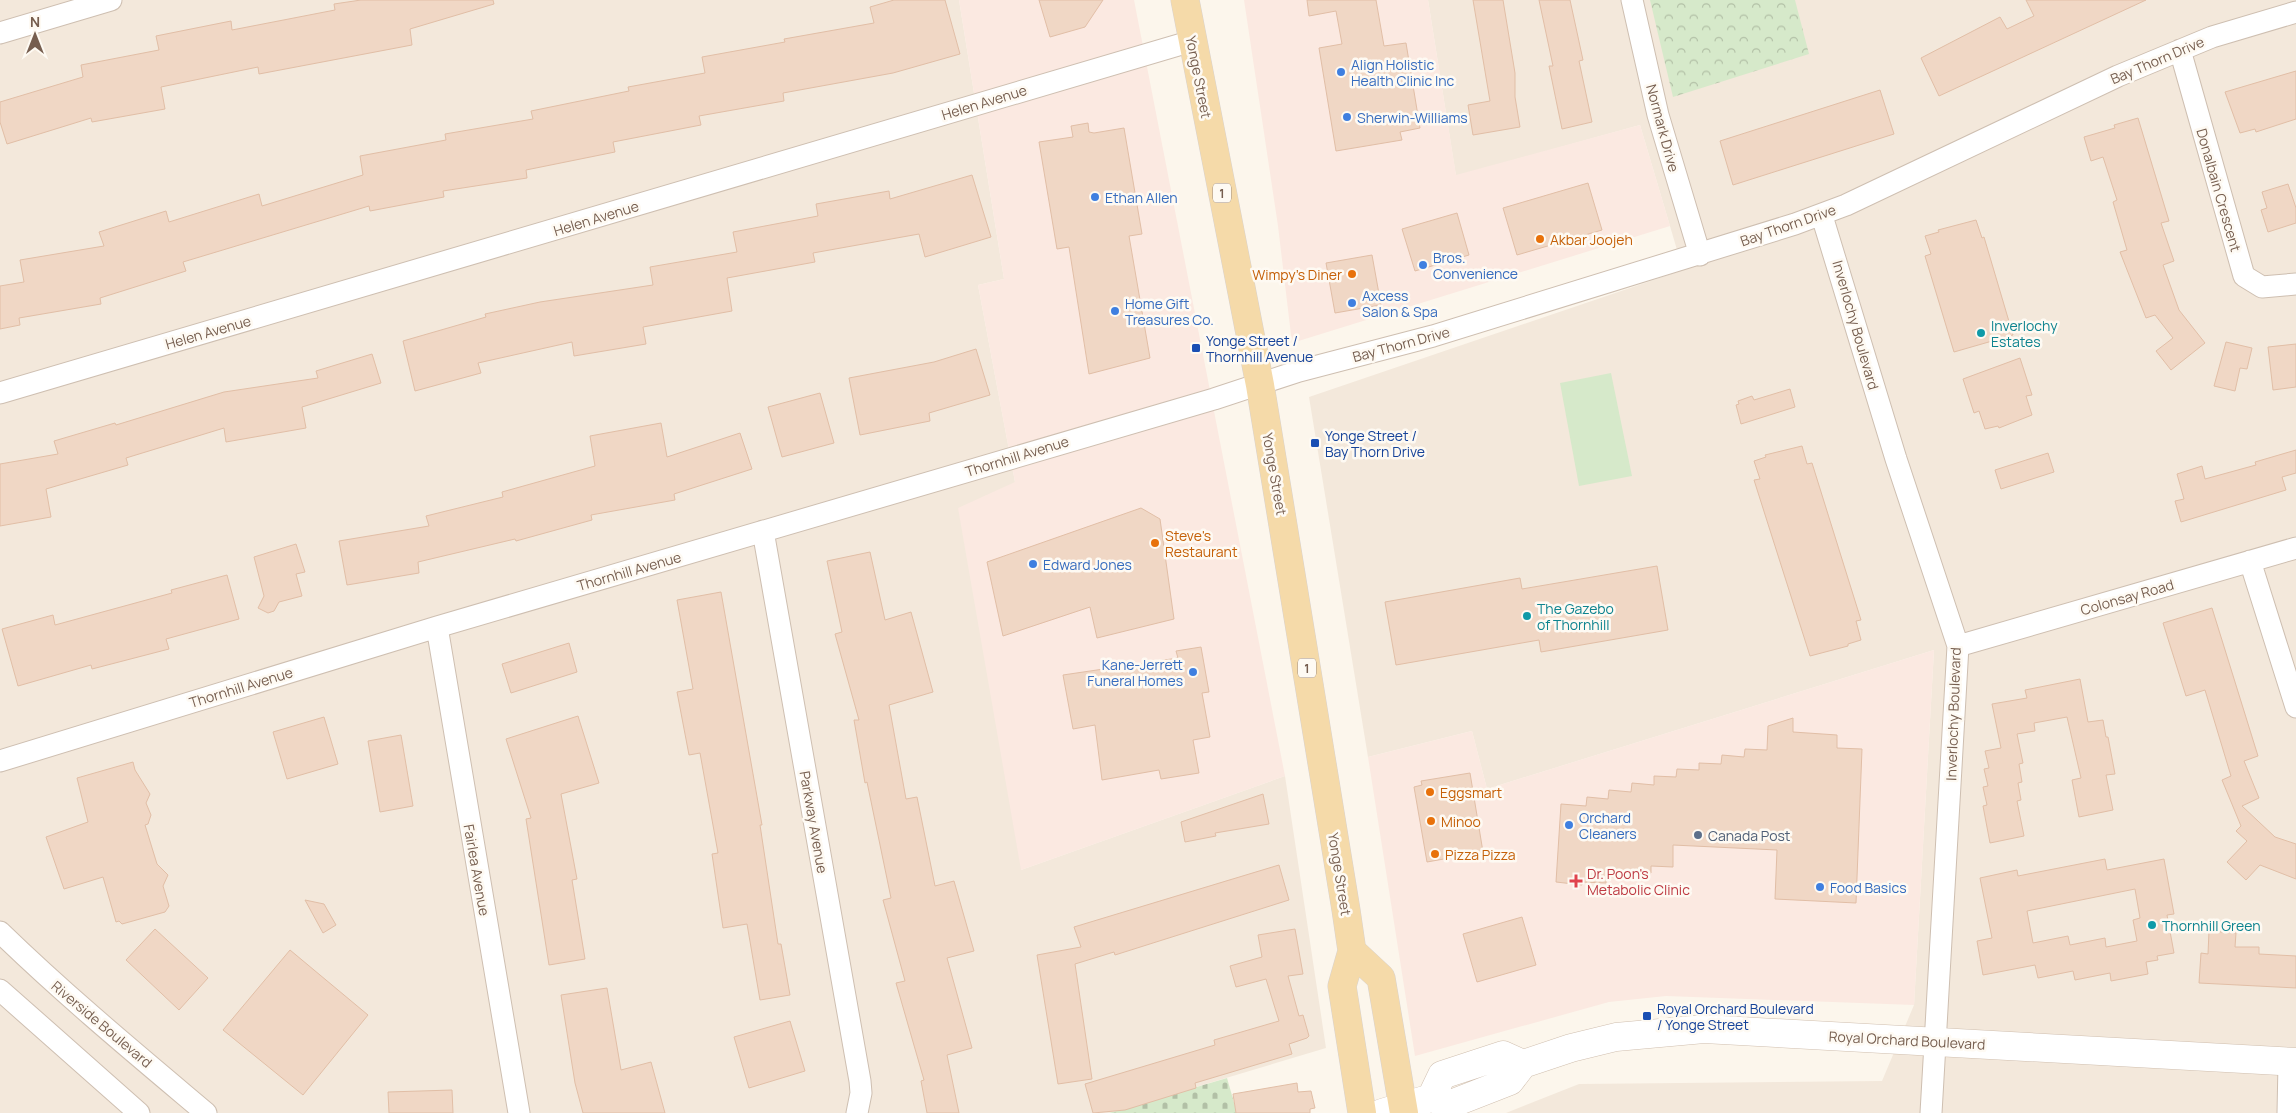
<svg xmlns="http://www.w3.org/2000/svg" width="2296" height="1113" viewBox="0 0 2296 1113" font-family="Manrope,sans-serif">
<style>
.residential{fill:#f3e8db}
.commercial{fill:#fbe9e1}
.green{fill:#d6e9ca}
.cemetery{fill:url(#cemetery-stones)}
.park{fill:url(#park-crowns)}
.building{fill:#f0d7c5;stroke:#e1bea6;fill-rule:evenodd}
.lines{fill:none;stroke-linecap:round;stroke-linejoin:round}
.street-casing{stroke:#cebfb1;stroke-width:23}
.secondary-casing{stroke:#d0bfaf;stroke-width:29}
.primary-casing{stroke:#d9d2ce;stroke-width:29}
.street{stroke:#fff;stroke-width:21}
.secondary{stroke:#fff;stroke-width:28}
.primary{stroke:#f5daa9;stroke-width:28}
.shop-dot{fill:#3f7fe0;stroke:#fefaf3;stroke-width:2}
.food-dot{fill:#e8710a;stroke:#fefaf3;stroke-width:2}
.culture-dot{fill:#0f9aa8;stroke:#fefaf3;stroke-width:2}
.transit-dot{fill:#1a4fb4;stroke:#fefaf3;stroke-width:2}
.service-dot{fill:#5c6f8a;stroke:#fefaf3;stroke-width:2}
.health-dot{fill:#e0444e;stroke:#fefaf3;stroke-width:2}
.labels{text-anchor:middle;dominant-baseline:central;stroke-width:5;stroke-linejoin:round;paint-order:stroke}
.shield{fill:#fefaf3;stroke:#9f8d80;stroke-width:1}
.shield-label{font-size:12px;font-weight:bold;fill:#765e4f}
.street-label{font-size:14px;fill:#765e4f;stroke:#fefaf3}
.shop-label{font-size:14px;fill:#366cbe;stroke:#fefaf3;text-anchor:start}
.food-label{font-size:14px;fill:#c56008;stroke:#fefaf3;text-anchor:start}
.culture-label{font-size:14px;fill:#0d838f;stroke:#fefaf3;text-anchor:start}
.transit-label{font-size:14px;fill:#164399;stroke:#fefaf3;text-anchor:start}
.service-label{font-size:14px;fill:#4e5e75;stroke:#fefaf3;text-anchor:start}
.health-label{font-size:14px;fill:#be3a42;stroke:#fefaf3;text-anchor:start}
</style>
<defs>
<pattern id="cemetery-stones" width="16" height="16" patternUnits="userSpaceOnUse" patternTransform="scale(1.25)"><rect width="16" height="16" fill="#d6e9ca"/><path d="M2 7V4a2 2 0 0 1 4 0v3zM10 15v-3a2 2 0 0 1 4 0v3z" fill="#b2c0a6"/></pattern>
<pattern id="park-crowns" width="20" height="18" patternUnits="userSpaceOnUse" patternTransform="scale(1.25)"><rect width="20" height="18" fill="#d6e9ca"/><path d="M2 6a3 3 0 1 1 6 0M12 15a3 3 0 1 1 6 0" fill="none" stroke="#b2c0a6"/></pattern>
</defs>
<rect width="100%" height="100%" fill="#fcf6ec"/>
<path class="residential" d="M0,0H959L1004,279L978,285L1015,482L1021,870L1285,776L1326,1048L1109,1113H0Z
M1428,0H2296V1113H1506L1579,1084L1882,1081L1914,1005L1934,650L1487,789L1472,731L1368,757L1309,397L1683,270L1640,125L1456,176Z"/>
<path class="commercial" d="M959,0H1134L1285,776L1021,870L958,508L1015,482L978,285L1004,279Z
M1244,0H1428L1456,175L1640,125L1670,226L1292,343L1278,226Z
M1934,650L1914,1005L1666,996L1609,1002L1415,1056L1368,757L1472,731L1487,789Z"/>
<path class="green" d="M1611,373L1632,476L1579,486L1560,383Z"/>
<path class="cemetery" d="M1227,1078L1237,1113H1109Z"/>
<path class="park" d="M1650,0H1795L1809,54L1673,97Z"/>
<path class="building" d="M361,0H493L494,4L410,29L412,45L259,74L258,67L161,87L165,109L92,122L91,118L7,144L0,122V102L83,77L81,65L159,50L156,36L231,21L232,30L335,10L334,4Z
M894,0H945L960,54L893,73L783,93L784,101L699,116L701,125L613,142L615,152L526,170L527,178L443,191L444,197L370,211L369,206L183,262L186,271L100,298L101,304L19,318L20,325L0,329V286L24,282L20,260L104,246L99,232L166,211L169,222L259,194L262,206L363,175L360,156L446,140L445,134L533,119L531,111L629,91L628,87L705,73L702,57L785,42L784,39L874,23L870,7Z
M1039,0H1103L1085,27L1050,37Z
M1307,0H1376L1384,46L1406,43L1420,128L1400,132L1402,140L1336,151L1319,48L1342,44L1336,11L1309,16Z
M1473,0H1503L1515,73V97L1520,127L1473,135L1468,105L1490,101Z
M1539,0H1570L1583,60L1579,61L1592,122L1562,129L1549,66H1553Z
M2026,0H2146L1939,96L1921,58L2000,17L2007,29L2034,16Z
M2296,71V119L2256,132L2255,129L2240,133L2225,92Z
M1880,90L1894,134L1733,185L1720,141Z
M2138,118L2169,221L2161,223L2174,261L2163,265L2179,310L2205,343L2171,370L2156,351L2173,338L2155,315L2146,318L2120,252L2127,250L2113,202L2117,200L2103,157L2091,161L2084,137L2115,128L2114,125Z
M1088,123L1089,132L1094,133L1124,128L1142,234L1129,236L1150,358L1089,374L1069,247L1057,249L1039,142L1073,137L1071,126Z
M972,175L991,237L925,257L919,234L813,253L815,262L727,278L732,311L643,327L646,344L574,356L572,342L478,363L481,373L415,391L403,341L486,317L485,314L540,302L653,285L650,267L737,252L733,232L818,216L816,204L889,191L890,199Z
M1588,183L1602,230L1517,255L1503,208Z
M2288,184L2296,208V223L2268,232L2261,210L2267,208L2262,192Z
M1457,213L1469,255L1415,271L1402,229Z
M1976,220L1982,238L1984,237L2013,335L1954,352L1925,256L1931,254L1925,236L1939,232L1938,230Z
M1372,255L1381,305L1335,313L1326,263Z
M2226,342L2252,348L2247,369L2240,368L2235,391L2214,386Z
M2296,344V387L2273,390L2268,347Z
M976,349L990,395L929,413L930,421L860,435L849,378L934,362Z
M372,354L381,383L302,407L306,428L226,442L224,428L126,458L128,465L46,489L51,517L0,526V464L58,454L54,441L115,423L116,425L224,392L318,378L316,371Z
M2020,358L2032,395L2026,396L2032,415L1999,428L1998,426L1985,429L1979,411L1974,413L1963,379Z
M1790,389L1795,407L1741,424L1736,405L1739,404L1738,401L1752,396L1754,400Z
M820,393L834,443L782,457L768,407Z
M661,423L667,457L740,433L752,469L674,494L675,500L591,515L592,520L516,541L515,539L418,562L419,573L347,585L339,541L429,526L426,516L503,497L502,492L595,466L590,436Z
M1802,446L1807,464L1812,463L1861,620L1856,621L1861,640L1848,644V646L1810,656L1754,480L1760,479L1754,461L1766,457L1765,455Z
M2296,450V473L2282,477L2286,490L2181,522L2175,501L2184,499L2177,474L2202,466L2205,479L2256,465L2255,462Z
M2048,453L2054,472L2001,489L1995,470Z
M1141,508L1160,519L1174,619L1097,638L1090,607L1003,636L987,562Z
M296,544L305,572L296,574L302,596L279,602L274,611L268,613L258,608L264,596L254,557Z
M870,552L885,620L911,612L933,692L889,705L906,799L917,797L935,886L954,881L974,951L947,958L972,1048L947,1055L959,1113H927L921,1081L924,1080L896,983L905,981L883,900L891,898L867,782L865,783L854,720H859L835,634L842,632L827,561Z
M1657,566L1668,630L1541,652L1539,640L1396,665L1385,602L1520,578L1522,589Z
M227,575L239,619L166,639L169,649L92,669L91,665L18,686L2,629L53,615L55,625L172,593L171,590Z
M721,592L762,825H760L778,944H781L790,995L760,1000L747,924L723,928L712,854L718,853L700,753L689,755L677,692L693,689L677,600Z
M2212,608L2258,756L2244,761L2259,798L2242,806L2275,837L2296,844V879L2260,865L2246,880L2227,862L2247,841L2236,831L2241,826L2222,780L2231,776L2205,690L2186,696L2163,623Z
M569,643L577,672L511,693L502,664Z
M1201,647L1209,692L1202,693L1210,737L1193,740L1199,773L1161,779L1159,770L1102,780L1095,725L1073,729L1063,675L1178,658L1176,651Z
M2080,679L2088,722L2103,720L2106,737H2108L2115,774L2106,775L2113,810L2079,817L2072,780L2081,778L2067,717L2034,723L2035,731L2017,734L2023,763L2019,764L2022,782L2018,783L2021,800L2017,801L2024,836L1990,843L1983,806L1987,805L1983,787L1988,786L1984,769L1989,768L1985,751L2001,748L1992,704L2027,698L2025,690Z
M578,716L599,783L561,794L577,879L572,880L585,959L549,965L526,819L531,818L506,739Z
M324,717L338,764L287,779L273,732Z
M1793,718V732L1837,735V748L1862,749L1856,903L1775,899L1777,850L1673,845V867L1651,866V873L1629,872L1628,877H1606V883L1582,882V885L1556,882L1561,804L1586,806L1587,797L1608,799L1609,790L1631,792L1632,783L1654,785V776L1676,777L1677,769L1699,770V763L1721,764L1722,755L1744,757L1745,749L1767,750L1768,726Z
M401,735L413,806L380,812L368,741Z
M133,762L135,770L150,794L146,803L151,815L148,824L145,825L157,864L168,875L163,886L169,906L165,912L122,924L119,921L116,922L103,877L64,889L46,837L88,822L77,778Z
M1470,773L1483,852L1427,862L1414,787L1422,785L1421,781Z
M1263,794L1269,824L1215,833L1216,836L1185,842L1181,822Z
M2105,859L2107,870L2164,859L2174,914L2167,915L2174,953L2157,956L2158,960L2146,962L2148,974L2111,981L2110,973L2075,980L2073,971L2038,978L2035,965L1983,975L1977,941L1992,938L1980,878L2017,870L2018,876ZM2135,889L2140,918L2133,920L2137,941L2106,947L2105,938L2070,945L2068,936L2033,943L2027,911Z
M1279,865L1289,900L1115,955L1114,952L1075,964L1092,1079L1058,1084L1037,955L1081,947L1074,927Z
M305,900L324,904L336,925L323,933Z
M1522,917L1536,965L1477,982L1463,934Z
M155,929L208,978L179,1010L126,960Z
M1295,929L1303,974L1288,976L1299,1016L1303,1015L1309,1036L1307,1038L1289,1044L1292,1054L1195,1083L1196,1088L1125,1110L1093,1113L1085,1084L1215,1045L1214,1040L1279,1021L1266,979L1236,987L1230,966L1262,957L1258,935Z
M2209,931L2236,933L2235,947H2259V954L2296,956V988L2199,983L2201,953L2208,954Z
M290,950L368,1015L303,1095L223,1030Z
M607,988L621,1070L651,1062L665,1113H583L575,1083L561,995Z
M790,1021L805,1071L749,1088L734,1037Z
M1297,1083L1298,1092L1311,1091L1315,1108L1310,1109V1113H1236L1233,1094Z
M452,1090L453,1113H389L388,1092Z"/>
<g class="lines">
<g class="street-casing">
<path id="street" d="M1632,0L1658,115L1700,255
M0,33L111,0
M2180,50L2244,276L2262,287L2296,284
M1822,216L1896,459L1958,646L1931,1113
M0,393L1192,41
M763,531L860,1081L861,1093L857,1113
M2250,561L2296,707
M437,627L519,1113
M1958,646L2296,548
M0,761L437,627L1214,399L1299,371L1433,336L1795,224L1846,205L2118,76L2212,37L2296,12
M0,932C66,996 136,1054 206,1113
M0,990L139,1113
M2288,1113L2289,1063"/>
</g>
<g class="secondary-casing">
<path id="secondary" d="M1431,1098L1442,1075L1503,1055L1523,1064
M1382,1113L1431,1098L1451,1104L1510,1081L1523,1064L1571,1048L1616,1037L1704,1029L2296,1062"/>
</g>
<g class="primary-casing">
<path id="primary" d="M1185,0L1260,385L1346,910L1352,951L1342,986L1362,1113
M1352,951L1381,978L1404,1113"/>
</g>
<use href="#street" class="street"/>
<use href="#secondary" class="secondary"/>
<use href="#primary" class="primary"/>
</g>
<g class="shop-dot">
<circle cx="1341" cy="72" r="5"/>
<circle cx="1347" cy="117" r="5"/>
<circle cx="1095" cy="197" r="5"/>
<circle cx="1423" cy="265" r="5"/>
<circle cx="1352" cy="303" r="5"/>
<circle cx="1115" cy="311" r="5"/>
<circle cx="1033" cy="564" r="5"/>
<circle cx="1193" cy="672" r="5"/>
<circle cx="1569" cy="825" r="5"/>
<circle cx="1820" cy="887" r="5"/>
</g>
<g class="food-dot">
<circle cx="1540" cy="239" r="5"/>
<circle cx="1352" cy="274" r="5"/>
<circle cx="1155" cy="543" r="5"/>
<circle cx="1430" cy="792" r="5"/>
<circle cx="1431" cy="821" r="5"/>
<circle cx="1435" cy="854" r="5"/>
</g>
<g class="culture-dot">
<circle cx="1981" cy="333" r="5"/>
<circle cx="1527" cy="616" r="5"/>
<circle cx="2152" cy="925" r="5"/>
</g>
<g class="transit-dot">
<rect x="1191" y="343" width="10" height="10" rx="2.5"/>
<rect x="1310" y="438" width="10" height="10" rx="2.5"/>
<rect x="1642" y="1011" width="10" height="10" rx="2.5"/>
</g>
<circle class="service-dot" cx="1698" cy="835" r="5"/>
<path class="health-dot" d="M1573.5 873.5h5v5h5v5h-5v5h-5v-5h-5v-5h5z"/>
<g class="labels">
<g class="shield">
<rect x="1213" y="183.5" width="18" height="19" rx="4"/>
<rect x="1298" y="658.5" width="18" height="19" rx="4"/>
</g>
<g class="shield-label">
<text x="1222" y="193">1</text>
<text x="1307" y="668">1</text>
</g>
<g class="street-label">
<text transform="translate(2157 60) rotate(-23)">Bay Thorn Drive</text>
<text transform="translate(1199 77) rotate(79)">Yonge Street</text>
<text transform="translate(984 102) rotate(-17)">Helen Avenue</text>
<text transform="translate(1663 128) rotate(75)">Normark Drive</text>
<text transform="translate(2219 190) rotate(74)">Donalbain Crescent</text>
<text transform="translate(596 218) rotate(-17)">Helen Avenue</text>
<text transform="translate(1788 225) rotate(-19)">Bay Thorn Drive</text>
<text transform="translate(1856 325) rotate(74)">Inverlochy Boulevard</text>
<text transform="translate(208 332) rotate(-16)">Helen Avenue</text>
<text transform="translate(1401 344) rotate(-15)">Bay Thorn Drive</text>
<text transform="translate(1017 456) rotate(-17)">Thornhill Avenue</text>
<text transform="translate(1275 474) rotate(80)">Yonge Street</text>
<text transform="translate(629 571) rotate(-16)">Thornhill Avenue</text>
<text transform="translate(2127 597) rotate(-16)">Colonsay Road</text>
<text transform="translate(241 687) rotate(-17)">Thornhill Avenue</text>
<text transform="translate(1953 714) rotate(-88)">Inverlochy Boulevard</text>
<text transform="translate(814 822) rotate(80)">Parkway Avenue</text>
<text transform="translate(477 870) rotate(80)">Fairlea Avenue</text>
<text transform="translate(1340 874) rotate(81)">Yonge Street</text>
<text transform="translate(102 1024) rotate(40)">Riverside Boulevard</text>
<text transform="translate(1907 1040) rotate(3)">Royal Orchard Boulevard</text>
</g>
<g class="shop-label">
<text x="1351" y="64">Align Holistic<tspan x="1351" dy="16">Health Clinic Inc</tspan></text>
<text x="1357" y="117">Sherwin-Williams</text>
<text x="1105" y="197">Ethan Allen</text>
<text x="1433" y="257">Bros.<tspan x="1433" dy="16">Convenience</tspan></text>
<text x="1362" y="295">Axcess<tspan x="1362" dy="16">Salon &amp; Spa</tspan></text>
<text x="1125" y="303">Home Gift<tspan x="1125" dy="16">Treasures Co.</tspan></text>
<text x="1043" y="564">Edward Jones</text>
<text x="1183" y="664" text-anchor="end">Kane-Jerrett<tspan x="1183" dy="16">Funeral Homes</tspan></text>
<text x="1579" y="817">Orchard<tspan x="1579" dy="16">Cleaners</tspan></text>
<text x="1830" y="887">Food Basics</text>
</g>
<g class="food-label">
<text x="1550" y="239">Akbar Joojeh</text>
<text x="1342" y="274" text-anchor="end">Wimpy's Diner</text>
<text x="1165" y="535">Steve's<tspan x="1165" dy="16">Restaurant</tspan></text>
<text x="1440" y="792">Eggsmart</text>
<text x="1441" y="821">Minoo</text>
<text x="1445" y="854">Pizza Pizza</text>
</g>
<g class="culture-label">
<text x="1991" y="325">Inverlochy<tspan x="1991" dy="16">Estates</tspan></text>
<text x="1537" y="608">The Gazebo<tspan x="1537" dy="16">of Thornhill</tspan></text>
<text x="2162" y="925">Thornhill Green</text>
</g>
<g class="transit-label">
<text x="1206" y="340">Yonge Street /<tspan x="1206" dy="16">Thornhill Avenue</tspan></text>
<text x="1325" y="435">Yonge Street /<tspan x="1325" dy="16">Bay Thorn Drive</tspan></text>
<text x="1657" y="1008">Royal Orchard Boulevard<tspan x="1657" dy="16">/ Yonge Street</tspan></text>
</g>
<g class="service-label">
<text x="1708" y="835">Canada Post</text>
</g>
<g class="health-label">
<text x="1587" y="873">Dr. Poon's<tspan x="1587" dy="16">Metabolic Clinic</tspan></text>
</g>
</g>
<g transform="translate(35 35)" stroke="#fefaf3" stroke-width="4" paint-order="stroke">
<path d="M0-4L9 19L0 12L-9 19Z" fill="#765e4f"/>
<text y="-8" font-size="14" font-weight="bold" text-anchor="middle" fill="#765e4f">N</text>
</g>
</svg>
